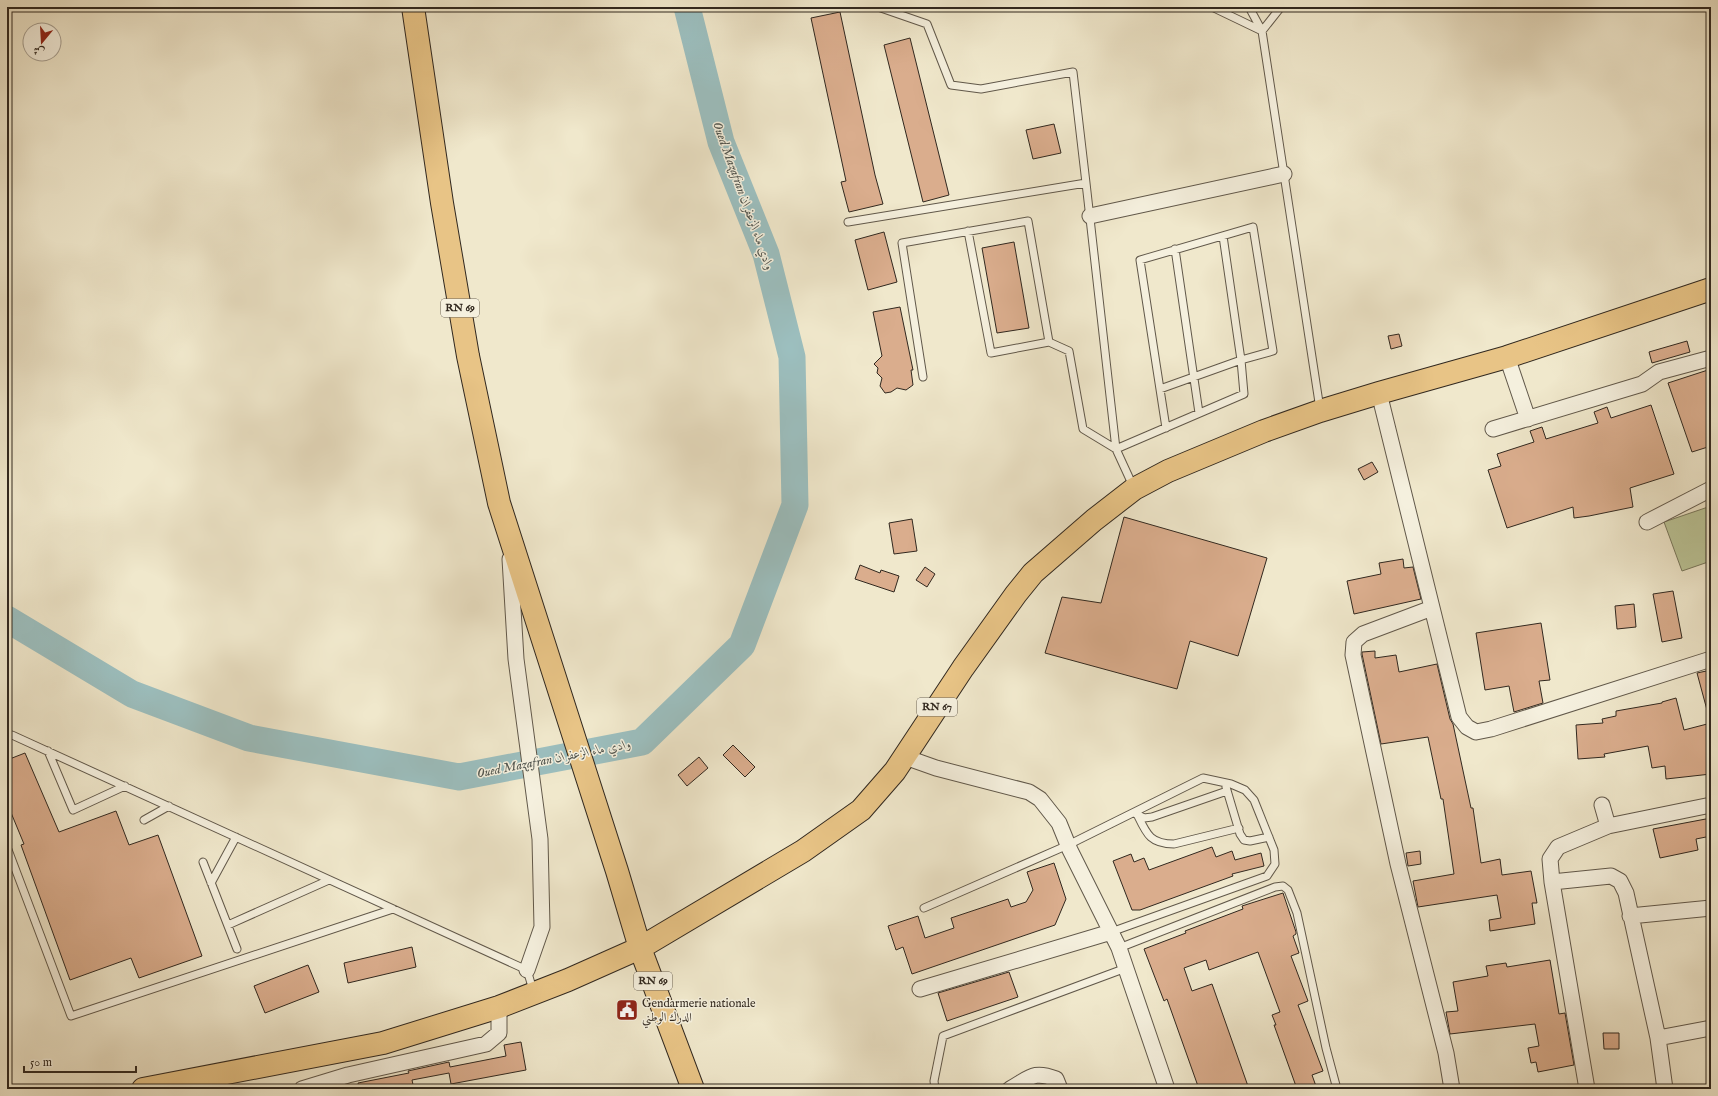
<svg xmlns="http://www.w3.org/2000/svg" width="1718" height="1096" viewBox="0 0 1718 1096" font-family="'IM FELL English',Amiri,serif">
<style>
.green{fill:#bbc597;stroke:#76765b}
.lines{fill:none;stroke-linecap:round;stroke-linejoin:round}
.river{stroke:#9cbfbf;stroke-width:27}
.building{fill:#daad8d;stroke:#31281f}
.lane-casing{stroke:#61584a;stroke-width:9}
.street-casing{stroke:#61584a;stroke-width:17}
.primary-casing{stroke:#31281f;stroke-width:24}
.lane{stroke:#f5f0de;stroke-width:7}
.street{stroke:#f5f0de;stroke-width:15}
.primary{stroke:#e8c486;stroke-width:22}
.labels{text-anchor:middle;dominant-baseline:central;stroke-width:3;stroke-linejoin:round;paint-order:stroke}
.shield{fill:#f5f0de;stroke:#6c6458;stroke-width:1}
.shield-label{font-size:11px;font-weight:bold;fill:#31281f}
.poi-label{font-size:12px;fill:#31281f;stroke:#f5f0de;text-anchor:start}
.water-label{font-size:13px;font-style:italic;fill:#51554f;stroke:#f5f0de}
</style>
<rect width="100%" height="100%" fill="#f0e8cc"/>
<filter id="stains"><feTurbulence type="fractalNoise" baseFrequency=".005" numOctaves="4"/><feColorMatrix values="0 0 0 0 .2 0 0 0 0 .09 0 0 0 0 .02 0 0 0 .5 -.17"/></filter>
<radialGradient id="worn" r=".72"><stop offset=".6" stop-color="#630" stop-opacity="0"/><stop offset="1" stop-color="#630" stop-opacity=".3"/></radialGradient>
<path class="green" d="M1711,506V561L1682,571L1664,522Z"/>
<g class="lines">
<path class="river" d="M7,619L132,694L249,738L459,777L642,742L742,645L795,505L792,357L766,254L721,142L687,7"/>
</g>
<path class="building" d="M840,12L875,175L883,204L849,212L841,182L846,181L811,18Z
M910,38L949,195L923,202L884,45Z
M1054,124L1061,153L1033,159L1026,130Z
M884,232L897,282L868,290L855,240Z
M1014,242L1029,328L997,333L982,248Z
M900,307L913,370H911L913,385L906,390L897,388L891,392L885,393L880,386L882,378L877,373L878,368L874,364L882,356L873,312Z
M1399,334L1402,346L1391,349L1388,336Z
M1687,341L1690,352L1652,363L1649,352Z
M1711,369V446L1692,452L1668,383Z
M1651,405L1674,474L1630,488L1633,507L1589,516L1574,518L1573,507L1507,528L1488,470L1501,466L1497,454L1534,442L1530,431L1542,427L1546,439L1598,423L1594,412L1607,407L1611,418Z
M1372,462L1378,472L1364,480L1358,469Z
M1124,517L1267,558L1238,656L1190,641L1177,689L1045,653L1062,597L1101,603Z
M912,519L917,551L894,554L889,523Z
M1403,559L1404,568L1413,567L1421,599L1354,614L1347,581L1381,574L1379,563Z
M860,565L880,573L881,570L899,576L894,592L855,579Z
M925,567L935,574L927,587L916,580Z
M1673,591L1682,638L1662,642L1653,594Z
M1634,604L1636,627L1617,629L1615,606Z
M1541,623L1550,680L1539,681L1543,703L1514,712L1509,686L1485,690L1476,633Z
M1375,651V658L1396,655L1399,672L1437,664L1450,719L1453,724L1471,808H1473L1481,863L1500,859L1502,875L1531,871L1537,903H1532L1535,924L1490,931L1489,920L1501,918L1497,895L1418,907L1413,881L1454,874L1443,799H1441L1428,737L1381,744L1362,654V652Z
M1711,670V710H1707L1697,673Z
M1676,698L1684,730L1711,723V774L1666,779L1665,766L1652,768L1648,746L1604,754L1605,757L1578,759L1576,725L1603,723L1602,719L1616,716V711L1662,703V702Z
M733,745L755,767L745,777L723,755Z
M25,753L59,832L116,811L129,845L158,835L202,956L139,978L131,958L70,980L21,845L24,844L7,803V760Z
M699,757L708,768L687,786L678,775Z
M1711,818V836L1696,839L1698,850L1660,858L1653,829Z
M1212,847L1216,857L1232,851L1235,860L1261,853L1264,866L1232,874L1233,876L1140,910H1132L1113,861L1131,854L1134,862L1144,858L1149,870Z
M1420,851L1421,864L1408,866L1406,853Z
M1054,863L1066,899L1055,925L912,974L903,947L896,950L888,926L918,916L925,938L954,928L951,918L1008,899L1011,907L1026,902L1033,890L1027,872Z
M1283,893L1296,932V934L1293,936L1299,953L1291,956L1308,1001L1298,1005L1323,1071L1312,1075L1317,1089H1297L1274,1025H1276L1272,1015L1280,1012L1258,952L1209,970L1206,960L1184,968L1192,991L1212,984L1249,1089H1199L1167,999L1164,1001L1144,949L1186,933L1185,931L1243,909L1242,906Z
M412,947L416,967L348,983L344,963Z
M1550,960L1559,1014L1565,1013L1574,1065L1538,1072L1536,1062L1531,1063L1528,1048L1539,1046L1535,1024L1450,1034L1446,1012L1458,1011L1453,982L1488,976L1486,966L1506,963L1507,967Z
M308,965L319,992L265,1013L254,986Z
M1009,972L1018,997L947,1021L938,993Z
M1603,1033H1619V1049H1604Z
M521,1042L526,1070L451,1084L449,1073L412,1080L414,1089H359L358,1083L409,1073L408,1071L449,1062L450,1067L506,1056L504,1045Z"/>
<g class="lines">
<g class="lane-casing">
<path id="lane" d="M878,7L927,24L951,85L981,89L1073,72L1086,183
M1212,7L1262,31L1320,409
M1249,7L1262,31L1281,7
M848,222L1086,183L1116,449L1133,486
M968,231L991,353L1049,342
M1175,249L1199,413
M923,377L902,243L1028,221L1049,342L1069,351L1083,429L1116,449L1244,394L1241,360L1273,351L1253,227L1140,260L1166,428
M1160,389L1241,360L1223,236
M7,736L12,735L527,970L533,990
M48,751L73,810L125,786
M1226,787L1240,834L1244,840L1250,841L1269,837
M1136,814L1144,818L1152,817L1227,791
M1138,816C1147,835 1151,844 1174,844L1239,828
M144,820L169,806
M7,847L71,1016L393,909
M203,862L237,949
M211,883L236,837
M924,908L1068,845L1203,778L1231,784L1245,790L1254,800L1274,850L1275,864L1267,876L1111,932
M228,925L329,880
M1119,948L1275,887L1283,886L1288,890L1297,913L1326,1048L1337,1089
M935,1089L934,1081L943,1036L1126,968"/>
</g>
<g class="street-casing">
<path id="street" d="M1090,216L1284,174
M1507,357L1528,419
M1379,393L1459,717L1467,727L1476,732L1491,729L1711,659
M1493,429L1642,384L1659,372L1711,358
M1647,522L1711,489
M510,559L516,659L540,839L542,927L527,970
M1432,608L1363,634L1354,642L1353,655L1398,864L1446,1053L1452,1089
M905,757L936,768L1029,792L1040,799L1059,823L1070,850L1119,948L1167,1089
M1602,805L1608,826L1711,805
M1552,882L1611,876L1620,881L1626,893L1658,1038L1711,1028
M1630,916L1711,908
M920,989L1111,932
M1658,1038L1665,1089
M302,1089L348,1075L486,1044L499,1033V1007
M1010,1089C1030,1078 1033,1070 1056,1079L1060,1089
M1587,1089L1552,882L1550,859L1558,847L1608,826"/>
</g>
<g class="primary-casing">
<path id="primary" d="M413,7L442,203L468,356L499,503L617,871L640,948L693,1089
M143,1089L383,1043L499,1007L568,980L640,948L803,851L861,810L895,771L963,668L1016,594L1033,573L1094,520L1134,489L1168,471L1264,431L1320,411L1379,393L1507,357L1711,289"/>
</g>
<use href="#lane" class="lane"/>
<use href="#street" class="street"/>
<use href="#primary" class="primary"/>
</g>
<defs>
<g id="civic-square" transform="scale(1.15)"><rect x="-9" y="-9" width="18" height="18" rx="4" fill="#8f2418" stroke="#f5f0de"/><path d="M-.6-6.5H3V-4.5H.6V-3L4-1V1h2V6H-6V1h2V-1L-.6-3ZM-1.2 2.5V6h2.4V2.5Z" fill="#fff"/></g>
</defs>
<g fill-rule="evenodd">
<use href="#civic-square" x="627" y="1010"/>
</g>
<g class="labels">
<g class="shield">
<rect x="441" y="299" width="38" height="18" rx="3"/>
<rect x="917" y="698" width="40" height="18" rx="3"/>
<rect x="634" y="972" width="38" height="18" rx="3"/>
</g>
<g class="shield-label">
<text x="460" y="308">RN 69</text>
<text x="937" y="707">RN 67</text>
<text x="653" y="981">RN 69</text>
</g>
<g class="poi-label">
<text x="642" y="1003">Gendarmerie nationale<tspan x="642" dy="14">الدرك الوطني</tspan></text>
</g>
<g class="water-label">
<text transform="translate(743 196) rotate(70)">Oued Mazafran وادي ماء الزعفران</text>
<text transform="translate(554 759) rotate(-11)">Oued Mazafran وادي ماء الزعفران</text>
</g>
</g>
<rect width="1718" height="1096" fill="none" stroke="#f0e8cc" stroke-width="24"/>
<rect x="8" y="8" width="1702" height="1080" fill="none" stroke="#31281f" stroke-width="2"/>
<rect x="12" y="12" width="1694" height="1072" fill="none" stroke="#31281f"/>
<g transform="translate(42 42) rotate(198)"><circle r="19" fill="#f5f0de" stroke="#a7a092"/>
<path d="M0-3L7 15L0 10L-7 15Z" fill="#8f2418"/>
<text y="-6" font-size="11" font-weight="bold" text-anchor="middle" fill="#31281f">ش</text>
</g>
<path d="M24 1066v6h112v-6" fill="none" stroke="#31281f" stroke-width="2"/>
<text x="30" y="1066" font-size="12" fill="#31281f" stroke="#f5f0de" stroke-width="3" paint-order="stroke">50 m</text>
<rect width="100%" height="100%" filter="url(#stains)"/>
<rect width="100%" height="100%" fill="url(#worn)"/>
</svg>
